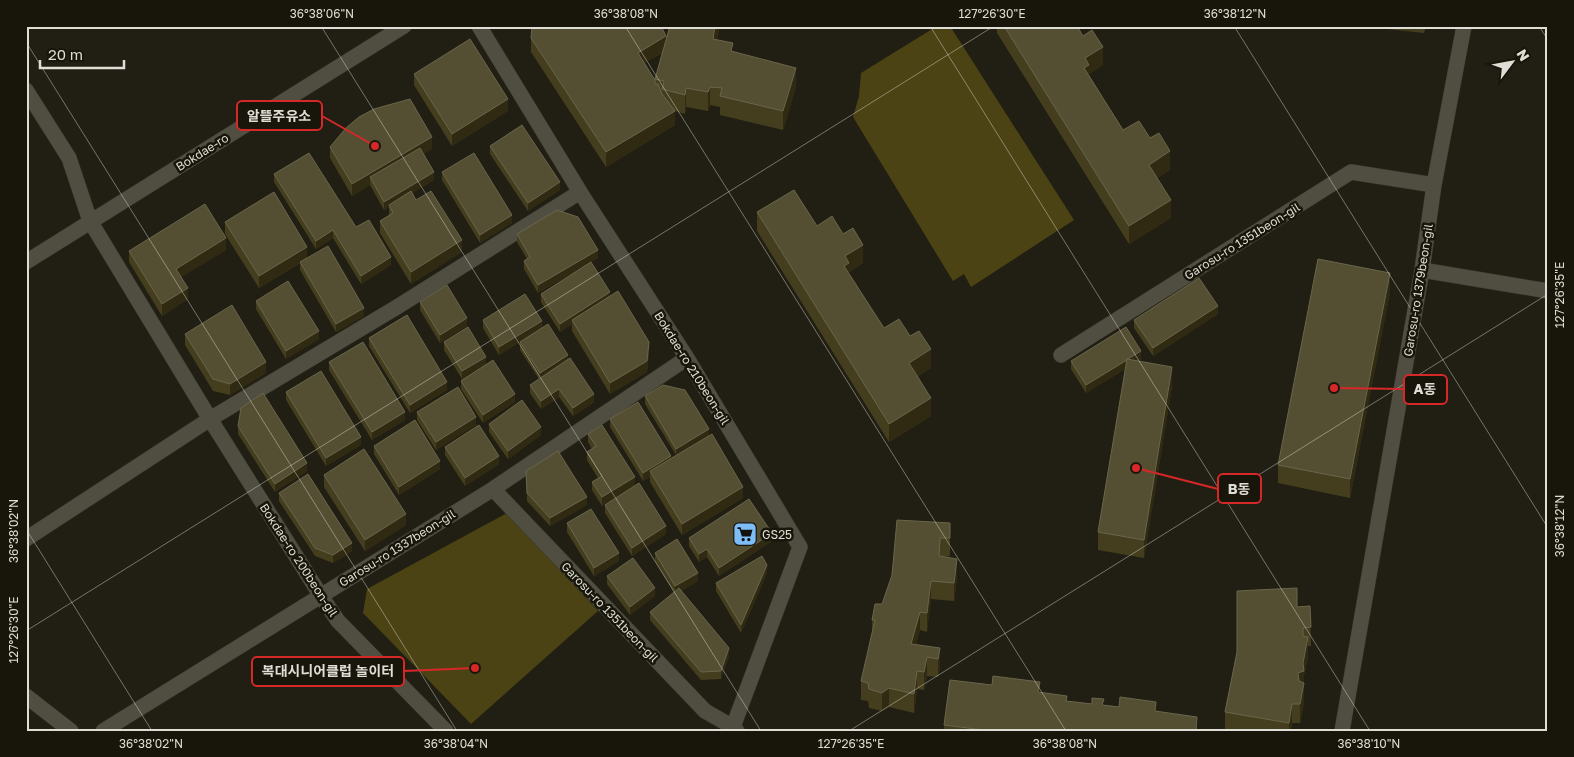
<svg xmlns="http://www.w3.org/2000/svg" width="1574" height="757" viewBox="0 0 1574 757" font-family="'Golos Text','Noto Sans KR',sans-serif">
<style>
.green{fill:#4b4314}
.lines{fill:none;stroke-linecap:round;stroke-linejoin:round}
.minor-casing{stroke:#393831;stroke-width:16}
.minor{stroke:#504e40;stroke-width:15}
.wall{fill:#443e1e;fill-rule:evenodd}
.shaded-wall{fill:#2f2a11}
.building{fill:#544f32;stroke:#6a664b}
.ticks{fill:none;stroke:#dfded6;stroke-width:1;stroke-opacity:0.45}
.labels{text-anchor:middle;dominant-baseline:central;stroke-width:5;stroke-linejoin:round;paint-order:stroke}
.street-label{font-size:12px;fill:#dfded6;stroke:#18160a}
.poi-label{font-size:12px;fill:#dfded6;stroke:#18160a;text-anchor:start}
.leader{fill:none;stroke:#d62828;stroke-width:2}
.callout-dot{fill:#d62828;stroke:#18160a;stroke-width:2}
.callout{fill:#18160a;stroke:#d62828;stroke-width:2}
.callout-label{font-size:14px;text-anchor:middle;font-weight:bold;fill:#dfded6}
.neatline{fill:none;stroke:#dfded6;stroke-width:2}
.ticks-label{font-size:12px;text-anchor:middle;fill:#dfded6}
</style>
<rect width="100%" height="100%" fill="#211f13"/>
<path class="green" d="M937,26H950L1074,220L971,287L964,274L953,281L853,117L859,96L861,73Z
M507,513L598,611L471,724L363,613L367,589Z"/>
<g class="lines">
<g class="minor-casing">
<path id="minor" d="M479,26L580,192L687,358L800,547L733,727L728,731
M26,90L69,158L90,221L210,419L321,596L338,621L446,731
M26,262L404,26
M1422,270L1548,291
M1061,355L1351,172L1434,185
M493,489L705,711L733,727L737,731
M26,539L210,419L397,307L580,192
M26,696L71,731
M103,731L493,489L687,358
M1342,731L1422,270L1434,185L1464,26"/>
</g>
<use href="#minor" class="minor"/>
</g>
<path class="wall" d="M670,26H720L717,40L733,52L796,87L783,130L720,115V107L710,105L708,111L686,107L685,114L675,111V125L606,167L531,52V38H666ZM662,53L655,80L644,63Z
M997,26H1055L1057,28L1103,65L1089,74V75L1123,130L1170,170L1157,178L1171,218L1129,244L997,33Z
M1378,26H1426L1424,33L1378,28Z
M414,74L508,111L452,146L414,85Z
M490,146L560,190L528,211L490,154Z
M330,147L432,149L423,154L434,180L412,193L416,200L462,252L411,284L380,233V221L389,216V207L384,210L370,185L352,196L330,158Z
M442,172L512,223L480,243L442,180Z
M274,174L356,227L391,265L361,284L333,238L316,249L274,182Z
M757,212L817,226L843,234L863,263L849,272V273L884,328L931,368L918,376L931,416L889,442L757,231Z
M225,222L307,258L364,316L336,332L300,270V263L259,288L225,234Z
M517,234L598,258L591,262L610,296L649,353L647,372L610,394L572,331V324L560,332L541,302V294L586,265L538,293L524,269V261L527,259L517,242Z
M226,250L181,277L188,299L162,316L129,262V251Z
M1390,292L1350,498L1278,483V465Z
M256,301L319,339L286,359L256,309Z
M420,302L467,326L440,343L420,310Z
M1218,314L1153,356L1134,328V320Z
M483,320L542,328L568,360L594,402L573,416L559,397L541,409L530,393V385L539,379L520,350V342L499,355L483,328Z
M185,334L266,373L230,395L213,391L185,345Z
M369,338L447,390L410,413L369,346Z
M444,342L486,364L515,402L483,423L461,389V381L462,379L444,350Z
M1141,359L1138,361L1172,386L1144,558L1098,550V532L1125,369L1086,393L1071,369V361Z
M329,362L405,420L372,440L329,370Z
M286,392L361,445L326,466L286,400Z
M645,396L709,436L743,498L682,535L650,482V477L643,481L610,427V419L671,459L676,455L645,404Z
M417,412L476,425L436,450L417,420Z
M489,424L541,435L508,459L489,432Z
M238,426L307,471L275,492L238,434Z
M588,434L635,485L602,506L592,490V482L598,478L587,460V452L592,449L588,442Z
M374,446L440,469L399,495L374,454Z
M445,447L499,464L465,486L445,455Z
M526,471L587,505L550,526L527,501Z
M324,475L406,525L365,551L324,487Z
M279,493L352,551L333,563L315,556L279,501Z
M605,505L666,534L632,556L605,513Z
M567,523L619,561L594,576L567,532Z
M950,523V556L942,557L957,578L954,601L931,599L927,632L920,630L916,644L940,648V667L938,677L927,676L924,690L917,689L914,713L889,707L882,711L869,708L868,701L861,700V681L872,634V620Z
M689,538L772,541L719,576L707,557L699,562L689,546Z
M655,553L698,581L681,591L729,656L721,679L701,680L650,620V612L674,592L655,561Z
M767,573L741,633L716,591V583Z
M607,576L655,596L630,615L607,584Z
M1310,606L1311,646H1308V656L1304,675V702L1300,723H1292L1291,731H1225V712L1297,607Z
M1040,692L1067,701L1156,711L1197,731H944V725Z"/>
<path class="shaded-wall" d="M715,26H720L713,58V39Z
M666,36V50L638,67V53Z
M1103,47V65L1089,74V83L1084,86L1085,58Z
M796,68V87L783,130V111Z
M710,87V105L708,111V92Z
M686,88V107L685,114V95Z
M508,99V111L452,146V134Z
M675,111V125L606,167V152Z
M432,137V149L373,183L370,177V185L352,196V184Z
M1170,151V170L1149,183V165Z
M434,172V180L390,207L389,205V207L384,210V202Z
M560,182V190L528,211V203Z
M1171,200V218L1129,244V226Z
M512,215V223L480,243V235Z
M333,230V238L316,249V241Z
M226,238V250L176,280V269Z
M462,240V252L411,284V272Z
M863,245V263L849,272V281L844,284L845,256Z
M307,247V258L259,288V276Z
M598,250V258L538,293V285Z
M391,257V265L361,284V276Z
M1390,273V292L1350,498V479Z
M188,288V299L162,316V304Z
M610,292V300L572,320V324L560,332V324Z
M1218,306V314L1153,356V348Z
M364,308V316L336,332V324Z
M467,318V326L440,343V335Z
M542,321V329L499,355V347Z
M319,331V339L286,359V351Z
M649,342V353L647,372L610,394V383Z
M931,349V368L909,381V363Z
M1141,351V359L1086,393V385Z
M568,355V363L540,381V373Z
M486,357V365L462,379V371Z
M266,362V373L230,395V384Z
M1172,367V386L1144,558V540Z
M447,382V390L410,413V405Z
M559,389V397L541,409V401Z
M515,394V402L483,423V415Z
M594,394V402L573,416V408Z
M931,398V416L889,442V424Z
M405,412V420L372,440V432Z
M476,417V425L436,450V442Z
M541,427V435L508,459V451Z
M709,429V437L676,457V449Z
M361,437V445L326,466V458Z
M499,456V464L465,486V478Z
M671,456V464L650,471V477L643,481V473Z
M440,461V469L399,495V487Z
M307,463V471L275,492V484Z
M635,477V485L602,506V497Z
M743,487V498L682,535V524Z
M587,497V505L550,526V518Z
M406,514V525L365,551V540Z
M666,526V534L632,556V548Z
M772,533V541L719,576V568Z
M352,543V551L333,563V555Z
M707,549V557L699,562V554Z
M619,553V561L594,576V568Z
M957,559V578L954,601V583Z
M767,565V573L741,633V625Z
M698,573V581L675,594V586Z
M931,581V599L927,632V613Z
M655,588V596L630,615V607Z
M920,612V630L911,662V644Z
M1308,637V656L1304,675V702L1300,723V704L1298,692V673L1303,663Z
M729,648V656L721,679V671Z
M940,648V667L938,677V659Z
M927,657V676L924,690V672Z
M917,671V689L914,713V694Z
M889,688V707L882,711V693Z
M1292,704V723L1291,731H1289V723Z
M1197,717V731H1196Z"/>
<path class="building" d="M532,26H661L666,36L638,53L655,80V84H658L662,94L675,111L606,152L531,38Z
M670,26H715L713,39L733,43L731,51L796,68L783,111L720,96L722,88L710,87L708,92L686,88L685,95L662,89L664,81L655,79Z
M1004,26H1055L1057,28L1060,26H1077L1083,36L1092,30L1103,47L1085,58L1089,65L1084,68L1123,130L1139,121L1150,138L1159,133L1170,151L1149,165L1171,200L1129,226Z
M470,39L508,99L452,134L414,74Z
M410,99L432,137L352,184L330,147L346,128L359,117L374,109Z
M522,125L560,182L528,203L490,146Z
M420,148L434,172L384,202L370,177Z
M309,153L356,227L369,220L391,257L361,276L333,230L316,241L274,174Z
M474,153L512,215L480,235L442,172Z
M794,190L817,226L832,216L843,234L853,228L863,245L845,256L849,263L844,266L884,328L899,319L910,336L919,331L931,349L909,363L931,398L889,424L757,212Z
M411,191L416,200L431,191L462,240L411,272L380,221L393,213L389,205Z
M274,192L307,247L259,276L225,222Z
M205,204L226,238L176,269L188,288L162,304L129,251Z
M557,210L578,217L598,250L538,285L524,261L530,257L517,234Z
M328,246L364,308L336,324L300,262Z
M1318,259L1390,273L1350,479L1278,465Z
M591,262L610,292L560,324L541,294Z
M1199,278L1218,306L1153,348L1134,320Z
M288,281L319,331L286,351L256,301Z
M447,285L467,318L440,335L420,302Z
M618,291L649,342L647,361L610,383L572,320Z
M525,294L542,321L499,347L483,320Z
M232,305L266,362L230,384L213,379L185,334Z
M407,315L447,382L410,405L369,338Z
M548,324L568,355L540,373L520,342Z
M468,327L486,357L462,371L444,342Z
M1126,327L1141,351L1128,359H1127V360L1086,385L1071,361Z
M363,342L405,412L372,432L329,362Z
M570,358L594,394L573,408L559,389L541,401L530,385Z
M1127,359L1172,367L1144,540L1098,532Z
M493,360L515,394L483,415L461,381Z
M321,371L361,437L326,458L286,392Z
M663,385L685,390L709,429L676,449L645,396Z
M458,387L476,417L436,442L417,412Z
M263,393L307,463L275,484L238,426L241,408Z
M522,400L541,427L508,451L489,424Z
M638,402L671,456L643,473L610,419Z
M415,420L440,461L399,487L374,446Z
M479,425L499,456L465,478L445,447Z
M602,425L635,477L602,497L592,482L602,476L587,452L596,446L588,434Z
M712,434L743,487L682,524L650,471Z
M364,449L406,514L365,540L324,475Z
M558,451L587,497L550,518L527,493L526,471Z
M308,474L352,543L333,555L315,548L279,493Z
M639,483L666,526L632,548L605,505Z
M749,499L772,533L719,568L707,549L699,554L689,538Z
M591,509L619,553L594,568L567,523Z
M897,520L950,523V538H940L939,556L957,559L954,583L931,581L927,613L920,612L911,644L940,648L938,659L927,657L924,672L917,671L914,694L889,688L882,693L869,689L868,683L861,681L875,620H872L875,604H882L892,575Z
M677,539L698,573L675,586L655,553Z
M762,556L767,565L741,625L716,583Z
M633,558L655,588L630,607L607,576Z
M679,588L729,648L721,671L701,672L650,612Z
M1297,588V607L1310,606L1311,627L1303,628V636L1308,637L1303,663L1304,671L1298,673L1299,681L1304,683L1300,704H1292L1289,723L1225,712L1237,652V591Z
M993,676L1040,682L1038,692L1067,696L1066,701L1092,704V698L1104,699L1102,705L1119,707L1120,697L1156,702L1155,711L1197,717L1196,731H992L944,725L950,680L992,685Z"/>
<path class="ticks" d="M321,26L761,731M625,26L1066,731M930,26L1370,731M1234,26L1548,528M1539,26L1548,40M26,42L457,731M26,529L152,731M26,631L994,26M849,731L1548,294"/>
<defs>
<g id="supermarket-square" transform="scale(1.25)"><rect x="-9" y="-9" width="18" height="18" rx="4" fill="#7dbef9" stroke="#18160a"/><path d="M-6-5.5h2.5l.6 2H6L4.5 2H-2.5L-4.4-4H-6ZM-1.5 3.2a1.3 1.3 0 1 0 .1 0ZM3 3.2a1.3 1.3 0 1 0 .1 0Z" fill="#111"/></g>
</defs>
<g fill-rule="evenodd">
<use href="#supermarket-square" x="745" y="534"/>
</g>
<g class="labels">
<g class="street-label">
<text transform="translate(202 152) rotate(-32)">Bokdae-ro</text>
<text transform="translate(1242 241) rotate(-32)">Garosu-ro 1351beon-gil</text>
<text transform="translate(1418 290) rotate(-81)">Garosu-ro 1379beon-gil</text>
<text transform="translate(692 368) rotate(58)">Bokdae-ro 210beon-gil</text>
<text transform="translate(397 548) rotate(-32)">Garosu-ro 1337beon-gil</text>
<text transform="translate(299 560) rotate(57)">Bokdae-ro 200beon-gil</text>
<text transform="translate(610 612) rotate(46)">Garosu-ro 1351beon-gil</text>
</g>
<g class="poi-label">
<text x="762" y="534">GS25</text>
</g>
</g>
<path class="leader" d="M375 146L322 116M1334 388L1404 389M1136 468L1218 489M475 668L404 671"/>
<g class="callout-dot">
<circle cx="375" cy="146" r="5"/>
<circle cx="1334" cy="388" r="5"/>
<circle cx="1136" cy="468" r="5"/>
<circle cx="475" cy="668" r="5"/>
</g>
<g class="callout">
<rect x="237" y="101" width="85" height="29" rx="5"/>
<rect x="1404" y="375" width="43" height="29" rx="5"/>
<rect x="1218" y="474" width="43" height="29" rx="5"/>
<rect x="252" y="657" width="152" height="29" rx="5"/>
</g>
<g class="callout-label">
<text x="279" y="121">알뜰주유소</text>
<text x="1425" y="394">A동</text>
<text x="1239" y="494">B동</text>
<text x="328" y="676">복대시니어클럽 놀이터</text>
</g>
<rect width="1574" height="757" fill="none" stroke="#18160a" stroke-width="55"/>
<g transform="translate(1512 62) rotate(58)" stroke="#18160a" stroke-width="4" paint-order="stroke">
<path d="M0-4L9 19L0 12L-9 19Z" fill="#dfded6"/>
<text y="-8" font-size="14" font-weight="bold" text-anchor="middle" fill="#dfded6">N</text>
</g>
<path d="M40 60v8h84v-8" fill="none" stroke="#dfded6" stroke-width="2.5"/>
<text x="48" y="60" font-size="15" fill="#dfded6" stroke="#18160a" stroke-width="4" paint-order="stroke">20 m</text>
<rect x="28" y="28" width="1518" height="702" class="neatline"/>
<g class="ticks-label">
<text x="322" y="18">36°38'06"N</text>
<text x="626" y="18">36°38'08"N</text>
<text x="992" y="18">127°26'30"E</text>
<text x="1235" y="18">36°38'12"N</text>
<text transform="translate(1560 295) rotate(-90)" y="4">127°26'35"E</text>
<text transform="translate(1560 526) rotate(-90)" y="4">36°38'12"N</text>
<text transform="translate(14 531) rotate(-90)" y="4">36°38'02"N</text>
<text transform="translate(14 630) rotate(-90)" y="4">127°26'30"E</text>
<text x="151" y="748">36°38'02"N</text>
<text x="456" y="748">36°38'04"N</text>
<text x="851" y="748">127°26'35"E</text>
<text x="1065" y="748">36°38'08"N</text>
<text x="1369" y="748">36°38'10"N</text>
</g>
</svg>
